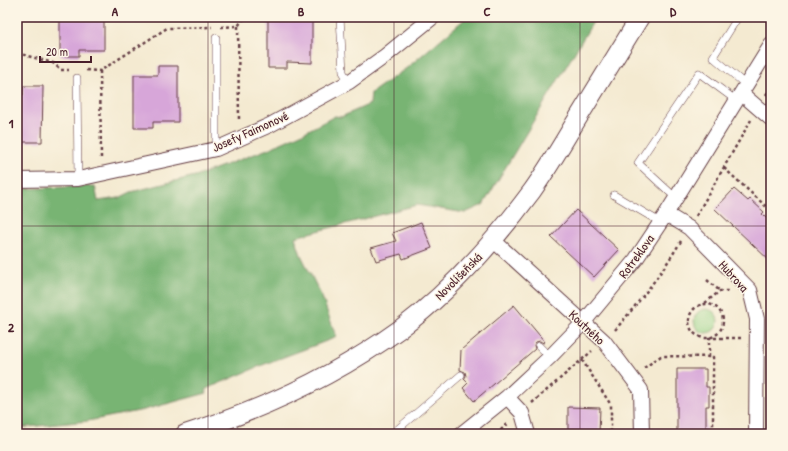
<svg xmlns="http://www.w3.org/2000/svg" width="788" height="451" viewBox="0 0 788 451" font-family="'Patrick Hand',sans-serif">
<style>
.green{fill:#96d286;stroke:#707858}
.forest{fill:#78b473;stroke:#616a4f}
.building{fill:#d7a6d9}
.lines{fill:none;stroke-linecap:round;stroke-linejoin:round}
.service-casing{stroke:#643d44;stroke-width:8}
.minor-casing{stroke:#643d44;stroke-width:16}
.tertiary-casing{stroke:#643d44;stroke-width:20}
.path{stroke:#643d44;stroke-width:2.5;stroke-dasharray:3 3;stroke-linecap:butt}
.service{stroke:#fff;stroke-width:7}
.minor{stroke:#fff;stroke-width:14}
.tertiary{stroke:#fff;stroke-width:18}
.grid{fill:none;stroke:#4a1f2b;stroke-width:1;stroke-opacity:0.55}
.labels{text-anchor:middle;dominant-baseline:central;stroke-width:3;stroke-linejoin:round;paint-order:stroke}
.street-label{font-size:13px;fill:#4a1f2b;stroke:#fcf5e5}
.neatline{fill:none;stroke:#4a1f2b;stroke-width:1.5}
.grid-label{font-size:13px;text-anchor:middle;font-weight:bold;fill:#4a1f2b}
</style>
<rect width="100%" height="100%" fill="#fcf5e5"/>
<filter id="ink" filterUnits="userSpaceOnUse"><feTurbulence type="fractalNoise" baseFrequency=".025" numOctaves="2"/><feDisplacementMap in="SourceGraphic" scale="8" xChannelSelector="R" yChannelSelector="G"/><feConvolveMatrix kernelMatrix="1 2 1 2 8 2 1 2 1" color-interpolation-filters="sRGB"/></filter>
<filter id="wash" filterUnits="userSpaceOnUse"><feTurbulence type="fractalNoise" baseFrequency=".012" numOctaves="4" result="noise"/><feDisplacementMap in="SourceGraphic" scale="16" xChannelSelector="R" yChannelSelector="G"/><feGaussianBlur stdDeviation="0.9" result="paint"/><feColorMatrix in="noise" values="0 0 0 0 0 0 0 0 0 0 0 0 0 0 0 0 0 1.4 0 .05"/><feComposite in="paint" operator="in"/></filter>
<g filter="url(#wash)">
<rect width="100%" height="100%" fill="#f4ead1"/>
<path class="green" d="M694 321a12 12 0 1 1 24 0a12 12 0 1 1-24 0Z"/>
<path class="forest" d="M467,17H596L483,205L465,213L417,205L295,237L301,255L322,297L336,336L332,339L265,364L206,389L207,393L144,410L88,421L17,428V189L95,186L98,201L119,198L131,192L199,175L268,149L303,133L335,116L341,117L370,104L371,93L408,67Z"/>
<g id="blocks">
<path class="building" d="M60,17H104V50H79V56H60Z
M268,17H312V63L287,62V68H268Z
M158,66H178V122H153V128H134V75H158Z
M23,86H43L42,142H17V95H23Z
M734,189L748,201L750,199L764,212L762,214L771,223V262L715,209Z
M576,210L619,250L594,277L551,237Z
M421,222L432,248L403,259L401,254L376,261L371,248L396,241L392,233Z
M514,305L545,342L543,343L540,341L536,342L534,345L535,349L474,401L463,388L468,383L464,379L466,376L465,372L460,370L461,350Z
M677,369H706V387H709V406H706V434H677Z
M568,407L600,408L599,434H568Z"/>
</g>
</g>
<g filter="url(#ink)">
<use href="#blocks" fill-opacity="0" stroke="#643d44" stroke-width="1"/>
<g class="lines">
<g class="service-casing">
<path id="service" d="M340,17L343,72L349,82
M738,17L713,57L746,85
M216,38V149
M77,78L78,179
M614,195L660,222
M676,198L638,163L699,73L737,101
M539,346L550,357
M392,434L461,375"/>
</g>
<g class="minor-casing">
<path id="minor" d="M741,93L771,119
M17,180L78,179L216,149L270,125L349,82L385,56L433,17
M666,214L689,228L750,290L757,319L756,434
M493,240L604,341L641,390L642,434
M507,397L522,413L528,434
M461,434L507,397L550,357L583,323L636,259L666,214L771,45"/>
</g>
<g class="tertiary-casing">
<path id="tertiary" d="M185,434C262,410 335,376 400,329C451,291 494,242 532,191C550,166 565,139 581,113C601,81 620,49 640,17"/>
</g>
<path class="path" d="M238,26L239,122
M221,27L238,26L245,17
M17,53L53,63L61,70H69
M86,70L100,71L167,28L212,27
M100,71L101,158
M766,95L771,87
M724,168L771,211
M696,216L751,120
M707,280L720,291
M705,303L720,291H729
M689 321a17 17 0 1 1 34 0a17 17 0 1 1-34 0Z
M615,330C639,302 662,273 681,241
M709,357V338H742
M582,360L611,405V434
M644,368L661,356L713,357V434
M532,403L592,351
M496,434L509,423"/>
<use href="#service" class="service"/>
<use href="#minor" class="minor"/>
<use href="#tertiary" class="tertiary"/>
</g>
</g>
<path class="grid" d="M208,17V434M394,17V434M580,17V434M17,226H771"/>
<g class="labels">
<g class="street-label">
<text transform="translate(250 131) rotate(-24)">Josefy Faimonové</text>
<text transform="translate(636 256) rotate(-54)">Rotreklova</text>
<text transform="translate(458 276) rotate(-45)">Novolíšeňská</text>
<text transform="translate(734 276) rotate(48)">Hubrova</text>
<text transform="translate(587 327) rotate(43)">Koutného</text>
</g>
</g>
<rect width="788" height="451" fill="none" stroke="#fcf5e5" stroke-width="44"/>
<path d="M40 56v6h51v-6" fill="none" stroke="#4a1f2b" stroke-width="2"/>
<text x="46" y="56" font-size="12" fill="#4a1f2b" stroke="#fcf5e5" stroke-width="3" paint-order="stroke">20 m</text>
<rect x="22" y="22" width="744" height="407" class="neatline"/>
<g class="grid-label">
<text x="115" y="16">A</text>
<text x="301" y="16">B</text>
<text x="487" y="16">C</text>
<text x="673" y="16">D</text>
<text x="11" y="128">1</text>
<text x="11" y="332">2</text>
</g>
</svg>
